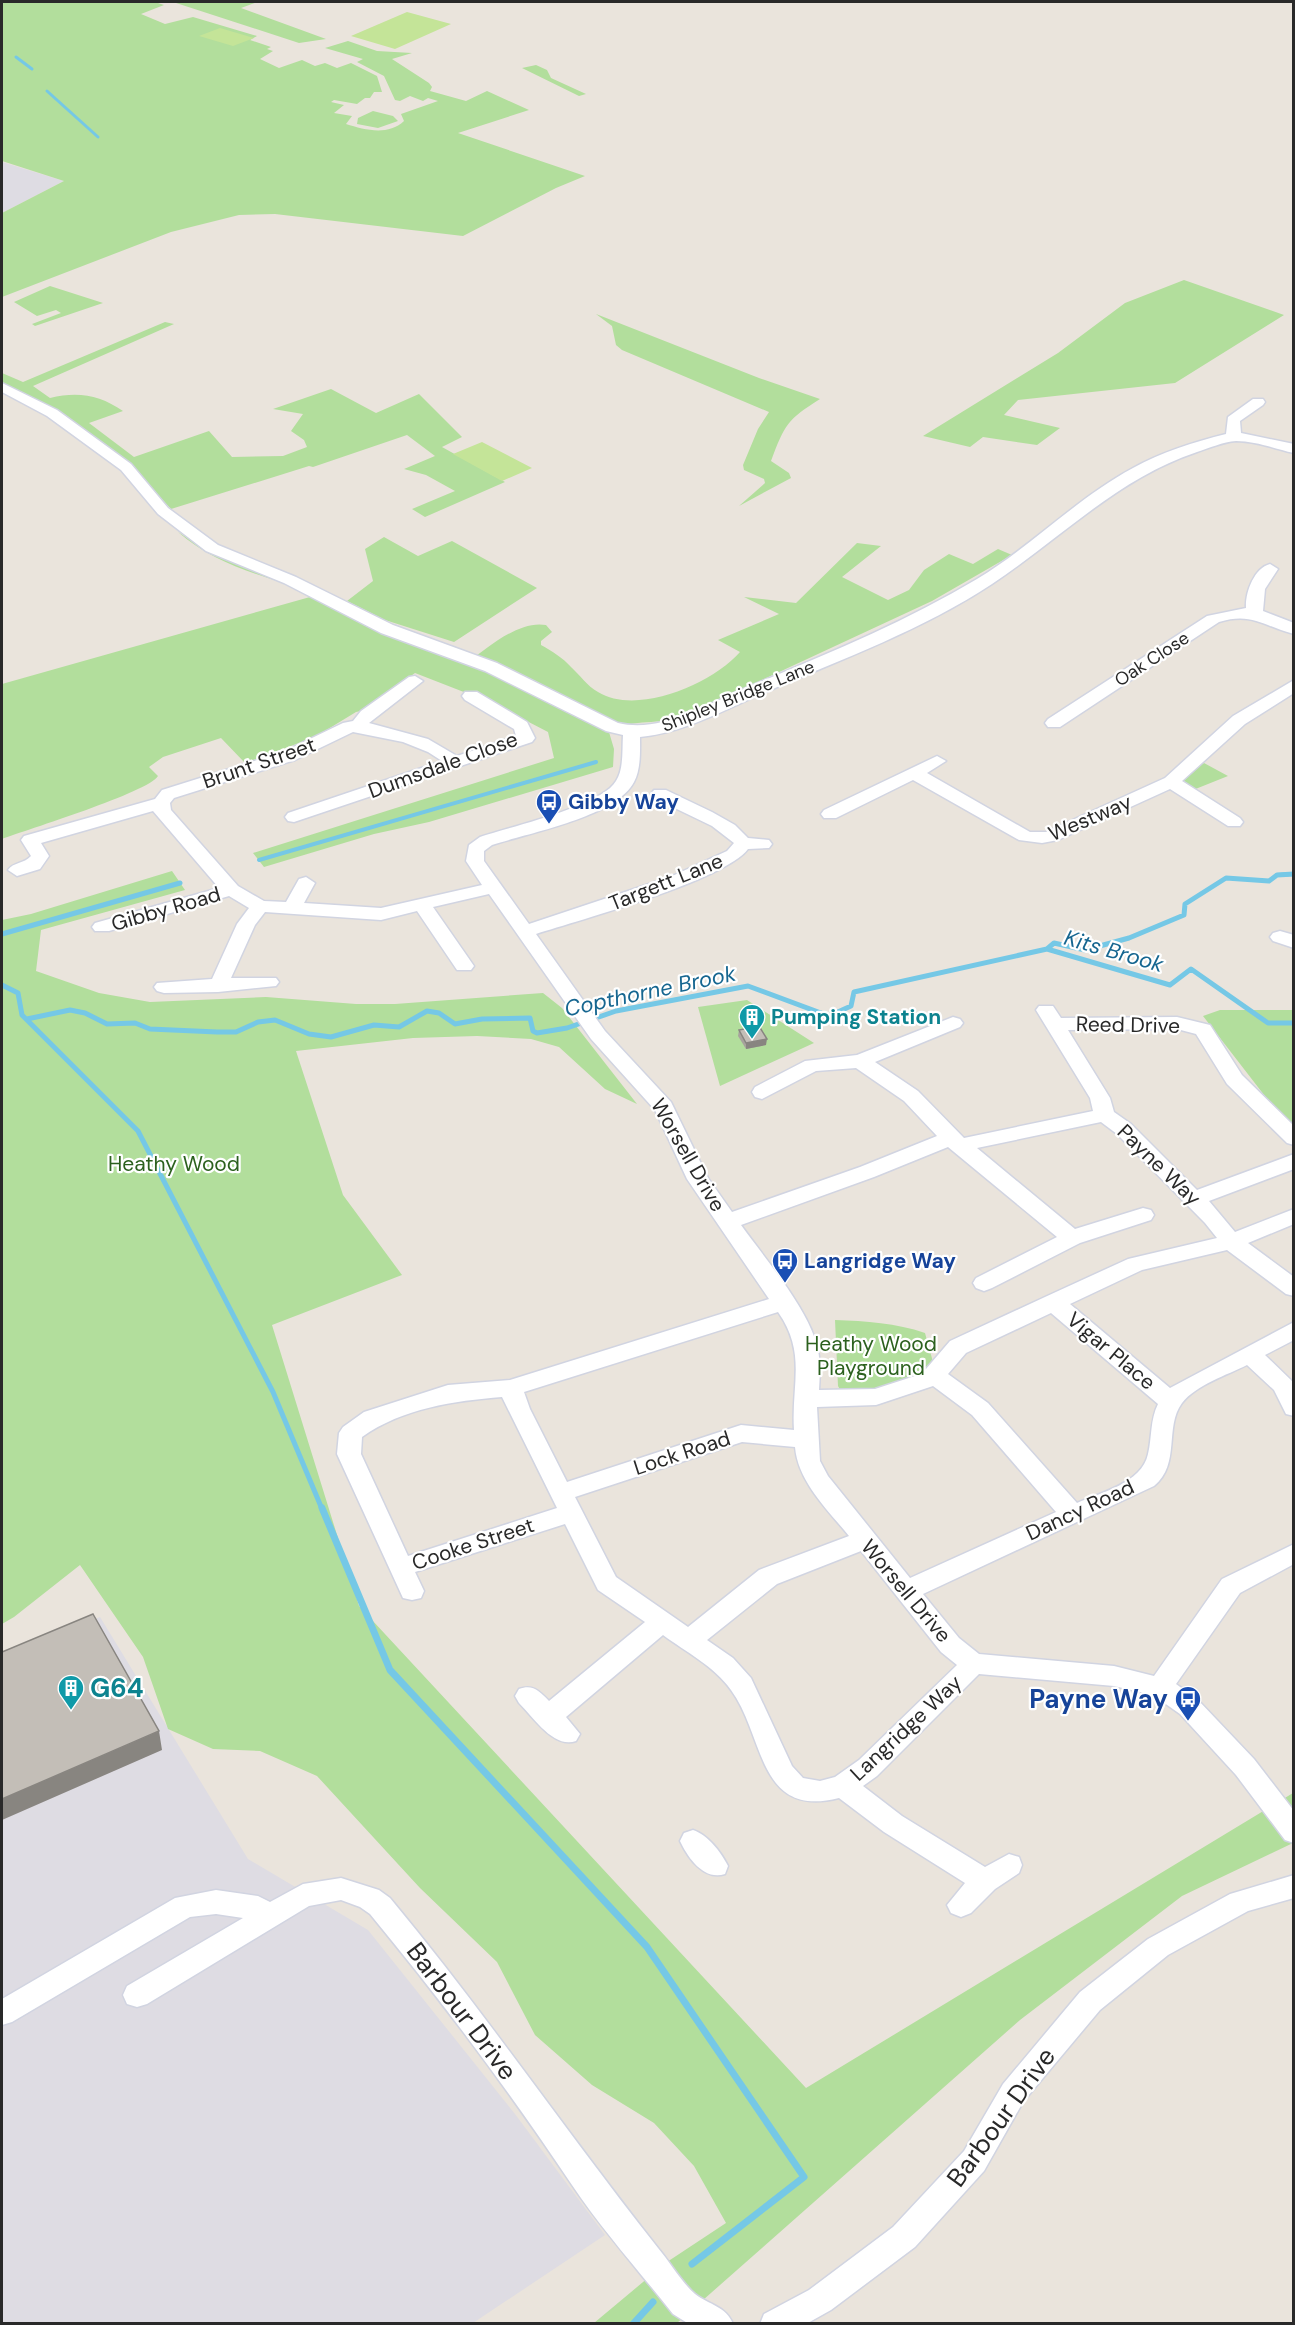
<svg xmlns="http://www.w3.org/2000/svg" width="1295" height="2325" viewBox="0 0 1295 2325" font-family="'DM Sans',sans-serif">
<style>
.industrial{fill:#dedce3}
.green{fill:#b2de9c}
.pitch{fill:#c4e498}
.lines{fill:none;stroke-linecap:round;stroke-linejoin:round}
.stream-far3{stroke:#75c8e6;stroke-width:3}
.stream-far2{stroke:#75c8e6;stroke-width:4}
.stream-far1{stroke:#75c8e6;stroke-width:5}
.stream{stroke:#75c8e6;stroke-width:7}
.minor-casing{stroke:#d1d4e1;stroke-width:3}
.minor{fill:#fff;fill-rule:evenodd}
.wall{fill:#a8a39d}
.shaded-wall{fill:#888580}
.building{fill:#c3beb7;stroke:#888580;stroke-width:1.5}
.labels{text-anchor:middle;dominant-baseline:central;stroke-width:4.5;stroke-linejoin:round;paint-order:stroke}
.far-street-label{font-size:18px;fill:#292929;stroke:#fff}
.street-label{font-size:21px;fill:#292929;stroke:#fff}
.transit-label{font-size:21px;font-weight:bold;fill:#164399;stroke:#fff;text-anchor:start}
.culture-label{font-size:21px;font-weight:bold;fill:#0d838f;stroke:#fff;text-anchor:start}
.park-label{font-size:21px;fill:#2c611e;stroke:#fff}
.water-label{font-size:22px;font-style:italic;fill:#166690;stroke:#fff}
.near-culture-label{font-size:26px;font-weight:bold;fill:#0d838f;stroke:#fff;text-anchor:start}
.near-transit-label{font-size:26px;font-weight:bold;fill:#164399;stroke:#fff;text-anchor:end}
.near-street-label{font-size:26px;fill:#292929;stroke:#fff}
</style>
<rect width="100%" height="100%" fill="#eae4dc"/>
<path class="industrial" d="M2,162L64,181L2,213Z
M100,1617L248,1859L368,1930L515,2114L605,2235L473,2323L2,2324V1659Z"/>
<path class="green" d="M2,2H155L164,5L141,14L165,24L193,17L257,36L250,40L271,47L267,49L273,51L260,59L279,68L302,60L315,66L325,63L337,68L351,63L377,76L382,92H374L370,98H365L357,104L334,100L331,102L344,105L334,113L352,116L346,124C365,130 388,136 404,121L401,114L438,101L428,98L423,101L410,96L400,101L395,100L384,76L357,62L363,59L325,48L348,41L377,51L412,53L392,59L429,83L432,87L430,91L466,101L487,91L529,110L458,133L585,176L556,188L463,236L275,214L239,215L171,232L2,297V213L64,181L2,161Z
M173,2H257L241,8L326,39L299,43Z
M536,65L547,70L551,78L586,94L579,96L522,68Z
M373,111L393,116L398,121L378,128L357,124L358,118Z
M1184,280L1284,315L1175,383L1018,400L1004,415L1060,428L1037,445L983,437L970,447L923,436L1058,353L1125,303Z
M50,286L100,302L103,303L35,326L32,324L61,313L56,310L37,316L14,302Z
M596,314L759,378L820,399C787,420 785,424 771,461L789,473L791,478L739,506L765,483L764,479L744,470L743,465L758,429L769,412L622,350L616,345L612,326Z
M165,322L174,324L33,386L50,398C78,391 100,395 123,411L89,423L134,457L209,431L232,457L283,456L307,447L304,440L291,431L303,414L273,409L331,389L376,413L419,394L462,437L442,447L505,482L425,517L412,509L455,491L426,475L404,469L435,456L407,435L313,467L309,466L171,509L135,470L25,394L2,384V373L23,382Z
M178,532L202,547L284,583C245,571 209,559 178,532Z
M384,537L418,556L452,541L537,588L454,642L385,620L347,601L373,581L365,549Z
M857,543L881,546L842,577L888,600L909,590L924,570L949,554L973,564L998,549L1012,555L932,601L678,719C655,724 629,719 609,732L614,749L613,767L429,822L374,834L264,867L253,853L554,758L548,732L492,703L415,673L365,710L356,712L315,737L245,763L221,738L163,757L149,767L158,776C149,792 26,830 2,839V684L310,597L367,625L467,663C487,648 519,620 546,625L552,632L541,641V645C552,651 563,658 571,667C580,675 587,686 598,692C637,716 712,684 740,652L718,640L779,614L744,597L796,603Z
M1204,763L1228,776L1193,790L1181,782L1194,767Z
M172,871L185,890L41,930L36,971L99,993L150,1002L266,997L356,1004H395L543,993L562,1008L637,1104L605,1089L559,1047L531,1039L477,1036L413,1038L296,1051L343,1195L402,1275L272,1325L359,1606L806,2088L1293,1793V1843L1182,1896L1020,2020L677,2323H594L667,2262L726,2223L694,2166L654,2123L592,2085L535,2035L497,1962L420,1888L317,1776L260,1751L213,1749L168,1729L143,1657L80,1565L14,1617L2,1624V920L31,914Z
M747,1000L814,1043L720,1086L698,1007Z
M1220,1010H1293V1124L1281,1117L1203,1016Z
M835,1320C866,1321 896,1323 925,1333L933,1362C903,1385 879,1389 842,1393L838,1386Z"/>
<path class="pitch" d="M407,12L451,24L395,49L351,36Z
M220,28L254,38L233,46L199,36Z
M482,442L532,468L502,481L453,454Z"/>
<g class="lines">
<path class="stream-far3" d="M16,57L32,69
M47,91L98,137"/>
<path class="stream-far2" d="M259,860L596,762
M1277,875L1294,874"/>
<path class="stream-far1" d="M2,934L180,883
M1047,949L1170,985L1191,969L1268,1023H1294
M2,985L18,993L22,1015L138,1131L273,1392L322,1509
M27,1019L70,1010L85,1013L107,1024L135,1023L150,1029L217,1032H236L258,1022L275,1020L309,1034L331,1037L374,1025L399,1027L427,1011L439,1013L455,1024L482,1019L530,1018L533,1031L537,1033L567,1028L616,1011L748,986L829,1016L851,1006L854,992L1047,949L1054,943L1085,950L1129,938L1184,915L1185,904L1226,878L1269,881L1277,875L1294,874"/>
<path class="stream" d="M322,1508L390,1670L647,1947L804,2177L692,2264
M633,2324L653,2302"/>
<g class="minor-casing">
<path id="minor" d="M2,383L57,410L131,464L168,508L218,545L296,577L393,625L497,663L618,723C659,733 702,707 739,691C819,657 902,624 977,579C1032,546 1077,498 1133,468C1162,452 1194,442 1226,434L1228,417L1253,399H1263L1265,402L1263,405L1240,421L1241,433L1294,444V453C1275,449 1256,441 1236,441C1223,442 1209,448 1197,452C1118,478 1060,539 992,584C924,629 843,659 768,691C728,708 684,733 640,737C640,751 641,769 634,782C616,817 528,833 492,845L484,851V861L529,924L670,877L727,851L734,843L712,826L654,798L651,794L654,790H666L712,812L735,825L748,838L769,840L772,844L769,848L748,849C725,880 580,920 536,934L605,1031L671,1102L708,1178L732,1212L860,1167L937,1136L904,1101L856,1068L816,1071L762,1099L755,1097L752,1092L755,1087L805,1061L857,1055L953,1017L960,1019L963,1023L960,1027L875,1062L918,1091L964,1138L1093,1111L1090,1098L1036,1010L1039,1006H1053L1061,1018L1177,1017L1210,1025L1242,1075L1294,1126V1145L1287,1143L1227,1084L1196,1034L1177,1029L1068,1030L1110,1098L1114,1112L1131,1124L1197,1190L1294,1154V1169L1209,1201L1235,1232L1294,1209V1224L1248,1243L1294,1277V1296L1286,1294L1227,1250L1142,1270L1070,1304L1170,1388L1294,1322V1340L1265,1355L1294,1383V1416L1286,1414L1274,1390L1247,1365C1227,1375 1196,1385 1182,1403C1164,1427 1181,1464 1154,1486L923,1594L959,1638L979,1654L1114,1666L1154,1676L1222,1579L1294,1544V1564L1240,1593L1176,1684L1198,1700L1254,1759L1294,1811V1843L1285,1840L1236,1775L1180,1714L1153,1695L1114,1686L979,1674L877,1776L863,1786L902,1816L985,1867L1009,1854L1019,1857L1022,1865L1019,1873L995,1889L971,1913L961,1917L951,1913L947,1905L965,1883L884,1832L839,1798C757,1819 765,1736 731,1690C714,1666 686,1652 663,1635L566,1717L580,1734L576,1741C554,1749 534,1718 519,1703L515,1696L519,1689C533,1684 539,1691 549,1701L645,1622L598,1590L565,1524L415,1572L424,1591L421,1598L412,1600L403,1598L337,1454L339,1433L343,1427L364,1412L448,1385L510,1380L769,1299L687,1179L655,1110L591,1039L489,894L433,907L474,966L471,970H457L417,911L381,920L265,912L255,925L231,978H276L279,982L276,986L218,992L164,993L157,991L154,987L157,983L212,979L237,924L249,908L229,896L109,931H95L92,927L95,923L219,888L153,811L41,843L49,856L40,869L17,876L8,870C13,862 24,864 31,856L21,840L24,836L155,799L162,790L283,752L343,723L353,721L361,711L409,677L415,676L423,681L369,723L428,739L457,756L516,736L514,729L465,700L462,696L465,692H477L527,722L535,738L532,742L294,822L288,821L285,817L288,813L442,761L428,752L403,742L353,732L295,760L174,798L170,803L171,810L238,886L264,901L286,902L299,879L306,877L315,883L304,903L381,908L482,885L466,861L469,845L480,837C509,827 602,806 616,781C624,769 622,749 623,735L606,731L485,671L381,633L284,583L206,551L158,514L121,470L47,416L2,392ZM1101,1122L1117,1134L1205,1223L1217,1238L1128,1259L1045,1297L950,1341L926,1369L915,1376L875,1389L819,1390C820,1373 821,1356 815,1339C803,1303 764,1257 741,1225L874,1177L948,1147L1057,1237L976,1278L973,1283L976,1288L984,1291L992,1288L1080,1243L1151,1220L1154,1215L1151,1210L1143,1208L1075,1229L977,1148ZM778,1312C807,1353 791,1385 794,1430L741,1425L567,1482L530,1409L524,1392ZM1051,1313L1158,1404C1150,1420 1152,1437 1148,1454C1142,1483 1100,1493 1077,1503L988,1403L948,1374L966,1353ZM933,1386L972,1415L1056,1512L910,1578L828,1476L820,1461L817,1407L876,1405ZM502,1397L557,1508L408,1556L361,1454L362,1437C403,1408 454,1401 502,1397ZM742,1442L795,1447C798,1482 828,1510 849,1536L759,1570L688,1627L616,1577L575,1497ZM861,1551L941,1652L957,1665L859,1760L835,1777L820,1781L803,1778L792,1766L751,1678L733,1658L707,1640L777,1584Z
M1270,564L1278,569L1265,589L1263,611L1294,623V634C1263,626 1252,612 1219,622L1060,727H1048L1045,723L1048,719L1207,616L1246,608C1245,593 1254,568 1270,564Z
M1294,680V693L1245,724L1182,781L1240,818L1243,822L1240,826H1228L1170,789L1058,840L1042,843L1019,840L913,780L836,818H824L821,814L824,810L937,756L946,761L927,773L1030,832H1046L1165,778L1233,716Z
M1280,931L1294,935V948L1273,941L1270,937L1273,933Z
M693,1830C708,1835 721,1852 728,1866L725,1874C704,1881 688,1858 680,1841L684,1833Z
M1294,1875V1898L1248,1911L1168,1955L1100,2010L1023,2102L984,2171L915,2247L831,2310L806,2324H760L764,2314L809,2290L893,2227L964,2151L1003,2084L1080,1992L1148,1939L1230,1894Z
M341,1878L379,1890L390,1898C484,2011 567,2133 658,2248C670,2262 681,2282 695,2294C709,2305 726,2306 733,2324H689L673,2314C640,2272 602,2230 572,2185C509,2091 442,2001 370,1914L360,1907L341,1900L309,1906L147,2004L137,2007L127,2004L123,1995L127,1986L243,1918L216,1914L190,1917L12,2022L2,2025V1999L175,1898L216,1890L258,1896L270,1902L303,1884Z"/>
</g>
<use href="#minor" class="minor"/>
</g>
<path class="wall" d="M739,1030L766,1045L746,1049L738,1036Z"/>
<path class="shaded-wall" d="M767,1039L766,1045L746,1049V1043Z
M159,1731L162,1750L2,1820V1799Z"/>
<path class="building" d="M759,1026L767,1039L746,1043L739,1030Z
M93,1614L159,1731L2,1799V1652Z"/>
<defs>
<g id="bus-pin" transform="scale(1.35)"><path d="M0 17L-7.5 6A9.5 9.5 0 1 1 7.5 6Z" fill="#1a4fb4" stroke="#fff"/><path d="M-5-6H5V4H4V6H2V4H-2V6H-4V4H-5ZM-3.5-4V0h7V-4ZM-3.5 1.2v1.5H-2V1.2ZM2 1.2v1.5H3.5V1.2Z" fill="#fff"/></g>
<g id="building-pin" transform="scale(1.35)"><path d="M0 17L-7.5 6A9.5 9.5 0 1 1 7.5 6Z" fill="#0f9aa8" stroke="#fff"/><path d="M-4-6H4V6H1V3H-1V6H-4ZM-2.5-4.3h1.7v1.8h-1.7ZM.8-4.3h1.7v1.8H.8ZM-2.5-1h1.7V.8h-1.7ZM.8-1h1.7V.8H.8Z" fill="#fff"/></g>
</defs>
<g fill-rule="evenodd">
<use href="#bus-pin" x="549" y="802"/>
<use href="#building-pin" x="752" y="1017"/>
<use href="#bus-pin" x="785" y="1261"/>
<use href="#building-pin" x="71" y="1688"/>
<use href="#bus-pin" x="1188" y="1699"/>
</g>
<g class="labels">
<g class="far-street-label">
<text transform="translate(1152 659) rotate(-33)">Oak Close</text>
<text transform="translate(738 696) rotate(-22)">Shipley Bridge Lane</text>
</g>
<g class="street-label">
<text transform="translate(259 763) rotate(-19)">Brunt Street</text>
<text transform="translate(443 765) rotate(-20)">Dumsdale Close</text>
<text transform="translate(1090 818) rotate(-23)">Westway</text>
<text transform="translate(666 882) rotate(-22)">Targett Lane</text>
<text transform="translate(166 909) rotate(-16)">Gibby Road</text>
<text transform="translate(1128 1025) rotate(1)">Reed Drive</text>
<text transform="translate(688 1155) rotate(60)">Worsell Drive</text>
<text transform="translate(1159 1165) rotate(44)">Payne Way</text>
<text transform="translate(1111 1351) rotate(40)">Vigar Place</text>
<text transform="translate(682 1453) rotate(-18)">Lock Road</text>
<text transform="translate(1080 1510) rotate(-25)">Dancy Road</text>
<text transform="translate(473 1544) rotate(-18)">Cooke Street</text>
<text transform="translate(906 1591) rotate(50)">Worsell Drive</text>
<text transform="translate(906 1728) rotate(-43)">Langridge Way</text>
</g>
<g class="transit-label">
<text x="568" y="802">Gibby Way</text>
<text x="804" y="1261">Langridge Way</text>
</g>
<g class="culture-label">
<text x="771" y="1017">Pumping Station</text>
</g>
<g class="park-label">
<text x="174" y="1164">Heathy Wood</text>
<text x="871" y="1344">Heathy Wood<tspan x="871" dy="24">Playground</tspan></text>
</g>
<g class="water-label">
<text transform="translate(1114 951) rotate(16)">Kits Brook</text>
<text transform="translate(650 991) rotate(-12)">Copthorne Brook</text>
</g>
<g class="near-culture-label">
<text x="90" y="1688">G64</text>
</g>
<g class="near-transit-label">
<text x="1168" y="1699">Payne Way</text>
</g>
<g class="near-street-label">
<text transform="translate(462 2011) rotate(53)">Barbour Drive</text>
<text transform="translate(1001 2117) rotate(-54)">Barbour Drive</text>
</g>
</g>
<rect width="1295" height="2325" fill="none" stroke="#292929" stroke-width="6"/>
</svg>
